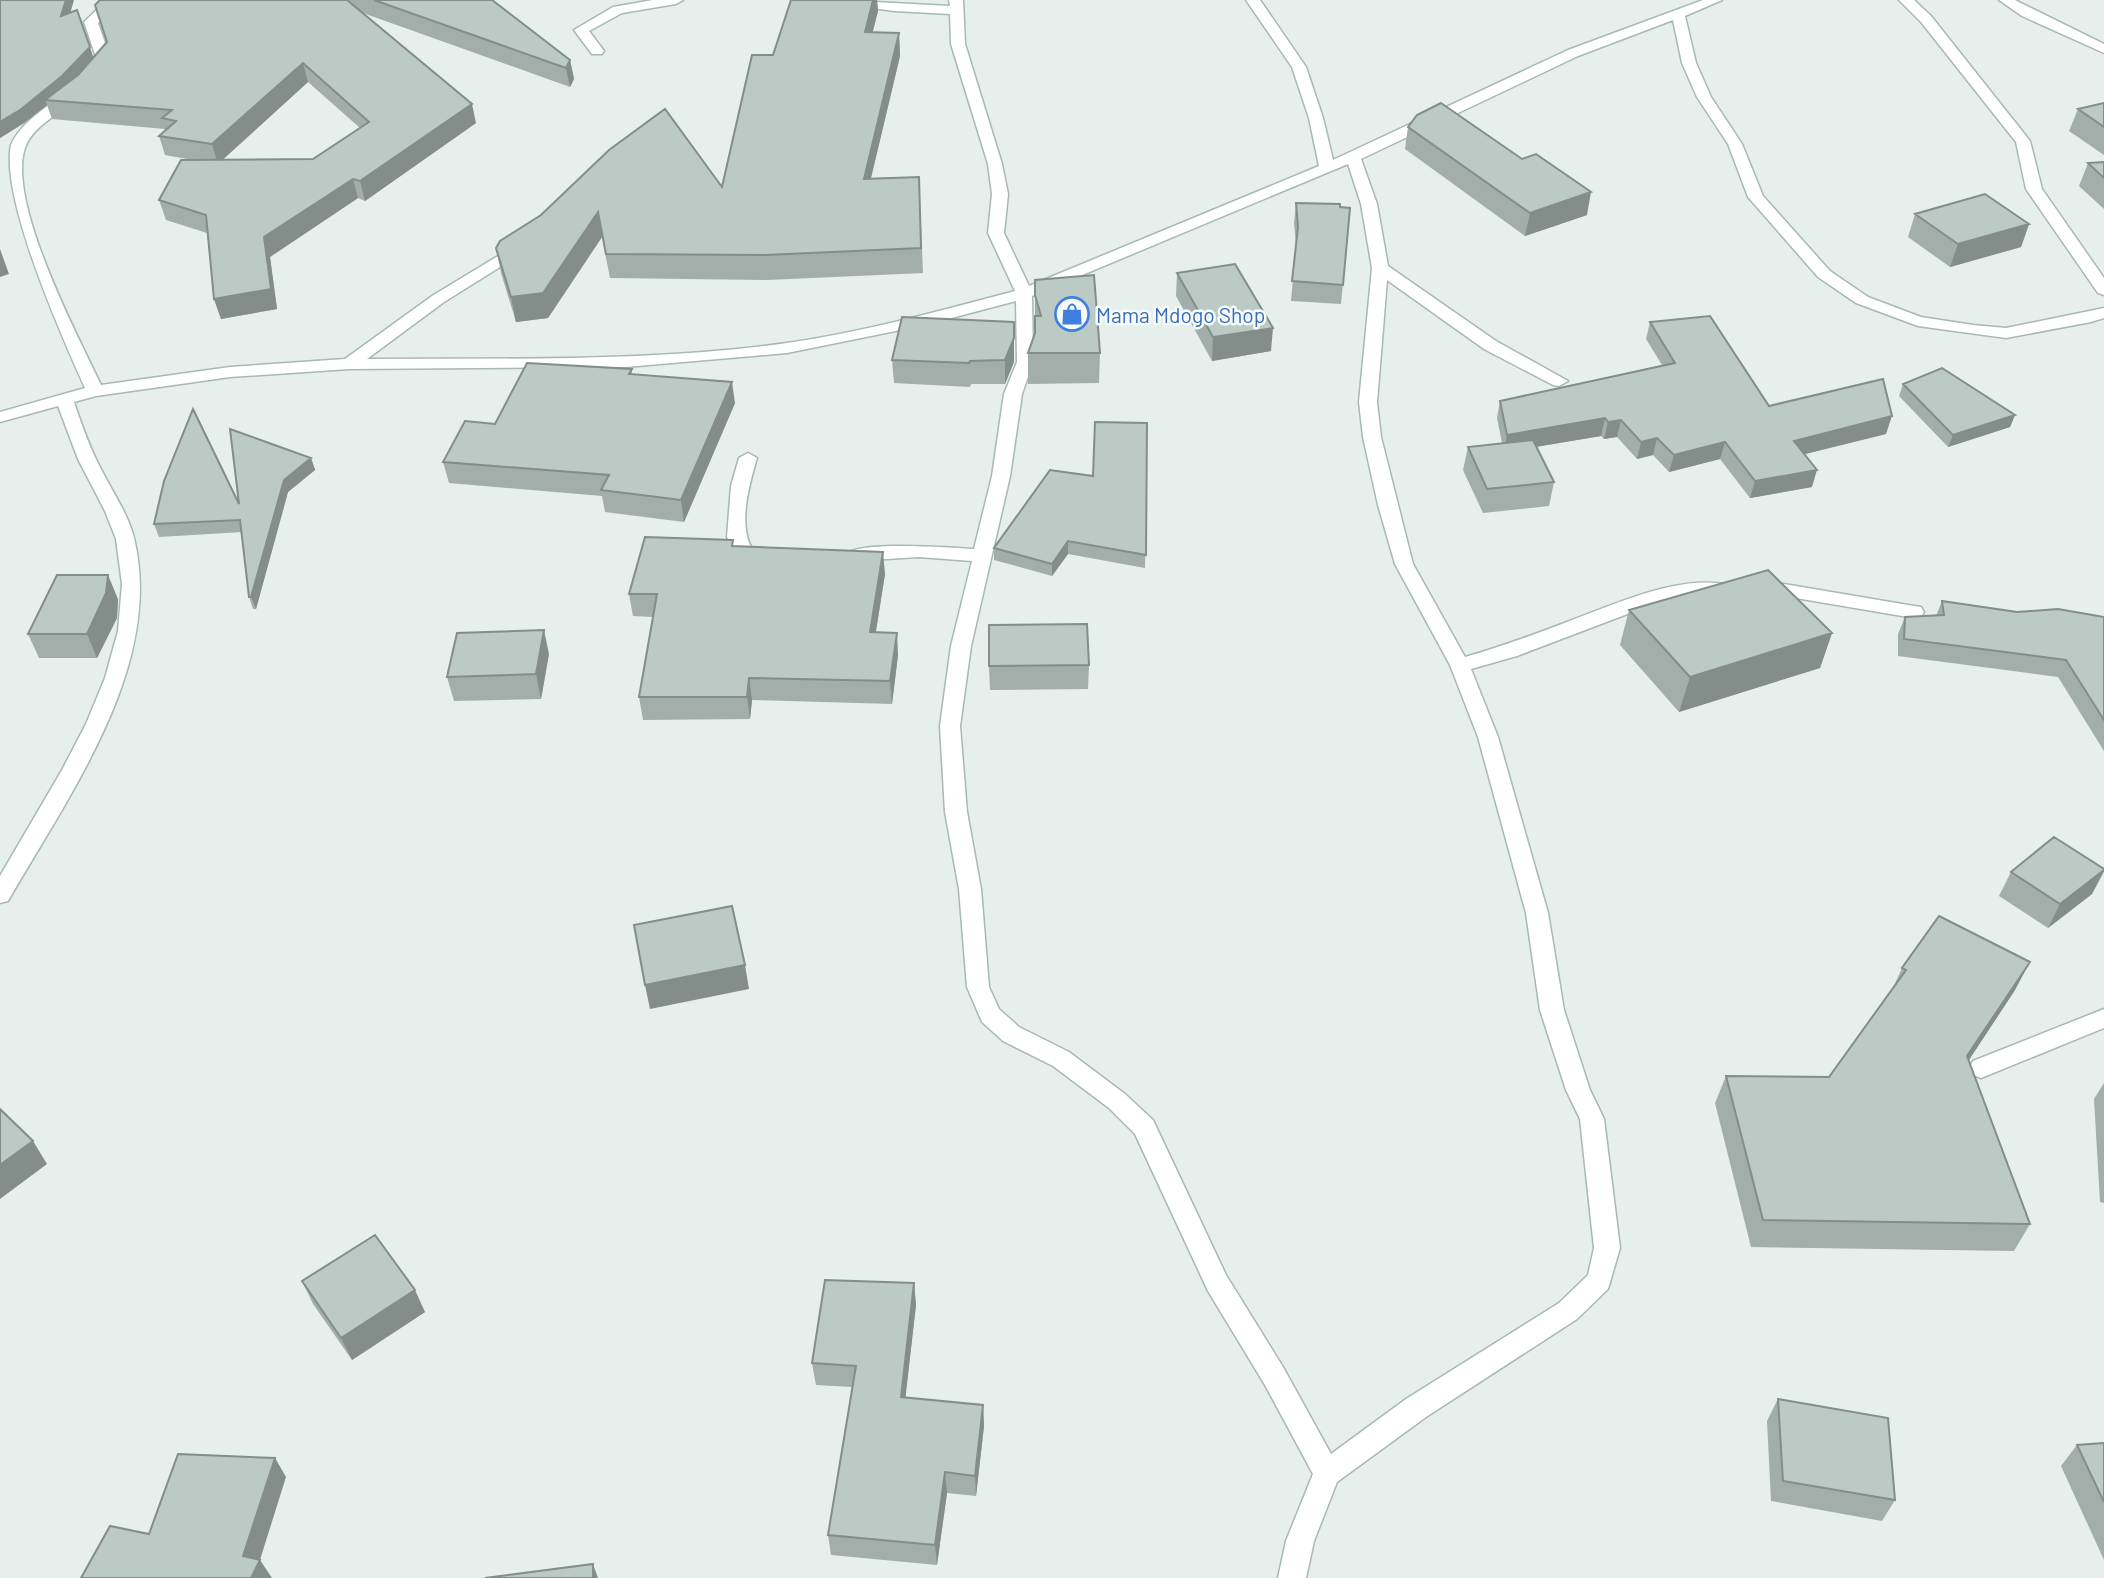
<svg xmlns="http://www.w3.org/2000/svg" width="2104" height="1578" viewBox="0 0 2104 1578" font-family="Barlow,sans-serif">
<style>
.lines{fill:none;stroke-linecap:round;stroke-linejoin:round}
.minor-casing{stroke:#a8b8b2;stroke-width:3}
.minor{fill:#fff;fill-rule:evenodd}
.wall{fill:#a1aea9;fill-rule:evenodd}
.shaded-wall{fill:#838d89}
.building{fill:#bbcac4;stroke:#838d89;stroke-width:2}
.labels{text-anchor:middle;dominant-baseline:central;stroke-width:5;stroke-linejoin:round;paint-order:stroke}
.far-shop-label{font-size:21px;fill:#366cbe;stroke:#f7fbf9;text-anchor:start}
</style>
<rect width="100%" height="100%" fill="#e6efeb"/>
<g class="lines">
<g class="minor-casing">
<path id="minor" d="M107,0H122L98,23L111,60L98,77L93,78L86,74L97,60L84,22Z
M653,0H683L676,4L622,13L589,31L604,51L602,54H592L574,30L613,7Z
M838,0L950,6L949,0H963L965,44L1002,164L1008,194L1004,233L1029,286L1319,166L1309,118L1292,67L1246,0H1260L1306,67L1323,118L1333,160L1568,50L1703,0H1722L1685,16L1696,63L1711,97L1742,144L1763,196L1830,271L1868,297L1921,317L1973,325L2006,328L2104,308V318L2091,322L2006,338L1918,326L1856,303L1818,277L1748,197L1728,144L1697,97L1682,63L1673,20L1578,56L1361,159L1377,204L1388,266L1496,341L1568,381L1559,386L1553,385L1484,349L1387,280L1377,402L1381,437L1413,564L1465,657C1500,647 1533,635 1567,622C1614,605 1682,572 1733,586L1736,590L1733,594L1690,596L1651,605L1517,656L1471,669L1498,737L1548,913L1564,1010L1590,1090L1604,1119L1620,1248L1608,1289L1577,1319L1426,1417L1337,1482L1314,1541L1306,1578H1278L1286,1541L1313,1474L1265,1385L1208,1291L1135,1134L1109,1108L1053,1066L1003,1041L982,1022L967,987L959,889L945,812L940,726L951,646L972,561L919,557L854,561L845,555C856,540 953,548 974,549L992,476L1004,394L1017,362L1016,301L925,325L787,353L626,367L349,369L230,377L96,396L74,402C82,426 90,449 102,471C113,493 128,514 134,538C165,665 68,796 8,901L0,903V876L62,770L86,724L105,678L118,631L122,584L116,539L105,511L78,459L58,406L0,422V412L85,388C62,337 0,198 11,145C21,122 46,108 65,93L70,92L77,96C62,114 38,122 27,143C2,194 78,336 101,385L230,367L345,359L432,296L521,242L529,247L527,250L444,302L367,359C507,358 648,362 787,343C863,332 940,311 1015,291L988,233L992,194L988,164L951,44L950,14L894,11L845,4ZM1348,164L1361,204L1372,268L1359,402L1363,437L1378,505L1395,564L1450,665L1478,737L1526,913L1540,1010L1566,1090L1580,1119L1594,1248L1588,1275L1559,1303L1406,1399L1331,1454L1283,1367L1226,1275L1153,1120L1125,1094L1069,1052L1019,1027L999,1009L989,987L981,889L967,812L960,726L971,646L1010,476L1022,394L1033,362L1032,296Z
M1899,0H1914L1931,16L2030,141L2042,189L2104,278V295L2098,293L2026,189L2016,142L1921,22Z
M1999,0H2015L2104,44V53L2022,16Z
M748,453L757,458C749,485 738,524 752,549L770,555L772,559L770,563L763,565L738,557L727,537L731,486L739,458Z
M1778,583L1914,606L1921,607L1924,612L1921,617L1914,618L1778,595L1754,594L1751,590L1754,586Z
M2104,1009V1028L1981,1078L1973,1075L1969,1068L1973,1061Z"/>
</g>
<use href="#minor" class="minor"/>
</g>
<path class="wall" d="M0,0L70,12L93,58L107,42L100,0H492L570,60L574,79L570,87L363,13L476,123L365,201L358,198L270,257L277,309L221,319L214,299L207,233L166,220L159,200L193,160L165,155L159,136L165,129L52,119L47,105L24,123L0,138ZM308,82L360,128L313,159L222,160Z
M791,0H877L878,11L872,32L899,33L900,56L871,178L919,177L923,273L768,280L610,278L602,237L548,318L516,322L501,273L496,248L722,187L773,55Z
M2104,103V155L2069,131L2078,109Z
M1408,127L1522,159L1587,215L1525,236L1405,149Z
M2104,162V209L2079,186L2088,163Z
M1296,203L1350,208L1341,304L1291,301L1296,245L1294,223Z
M1915,214L2029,224L2021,247L1950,267L1908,237Z
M1177,273L1271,351L1212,361L1176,296Z
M1035,280L1100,353L1099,383L1028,384V353L1035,333Z
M902,317L1014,362L1005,384H971L970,387L894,383L892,360Z
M1650,322L1769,406L1886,434L1805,454L1812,487L1750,498L1720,459L1669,472L1653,455L1637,459L1617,437L1604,439L1601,436L1536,447L1554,482L1549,506L1483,513L1463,470L1468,447L1502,443L1497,418L1500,401L1662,365L1646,339Z
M632,369V374L735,403L684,522L605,512L602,496L449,483L443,462L495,424Z
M1903,384L2015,415L2010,427L1948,447L1899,396Z
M1147,423L1145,568L1068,554L1052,576L994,560V548L1093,476Z
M311,458L315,470L288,492L256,609H253L249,597L242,532L159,537L154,524L239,504Z
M734,546L885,574L876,632L898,655L892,704L752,700L750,719L643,720L639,697L653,617L633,616L629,594Z
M118,599L117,618L97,658H39L28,634Z
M1942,601L2017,612L2104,617V751L2058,677L1898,656V634L1905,617L1936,616Z
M1629,610L1832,633L1820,668L1679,712L1620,645Z
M549,654L541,699L454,701L447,677Z
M1089,665L1088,689L990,690L989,666Z
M2104,869V872L2092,894L2048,928L1999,896L2011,872Z
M1902,968L2015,990L1969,1060L2030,1224L2014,1251L1751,1247L1715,1103L1726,1076L1829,1077L1892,990Z
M2104,1083V1203L2100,1202L2094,1099Z
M302,1281L425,1312L352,1360L313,1304Z
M914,1283L916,1305L905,1398L983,1405L984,1426L976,1496L947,1493L937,1565L831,1555L828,1535L852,1387L816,1385L812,1363Z
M1778,1399L1895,1500L1882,1521L1771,1501L1767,1421Z
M2104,1443V1560L2061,1466L2077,1445Z"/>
<path class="shaded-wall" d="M66,0H74L66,28L61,16Z
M873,0H877L878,11L867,55L865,32Z
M77,10L94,59L66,89L45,100L47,105L24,123L0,138V122Z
M899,33L900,56L865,203L864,179Z
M570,60L574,79L570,87L566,68Z
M303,63L308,82L218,164L212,144Z
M472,104L476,123L365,201L360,181Z
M353,179L358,198L270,257L277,309L221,319L214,299L264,237Z
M1591,192L1587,215L1525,236L1530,213Z
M598,212L602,237L548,318L516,322L511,297Z
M2029,224L2021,247L1950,267L1958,244Z
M0,249L9,274L0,277Z
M1273,328L1271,351L1212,361L1213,337Z
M1014,338V362L1005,384V360Z
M732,382L735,403L684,522L681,500Z
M2015,415L2010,427L1948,447L1953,435Z
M1892,416L1886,434L1789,458L1794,441Z
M1605,418L1601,436L1504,452L1507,435Z
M1621,420L1617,437L1604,439L1608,422Z
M1657,438L1653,455L1637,459L1641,442Z
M1725,442L1720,459L1669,472L1674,455Z
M311,458L315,470L288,492L256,609L251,597L284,480Z
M1817,470L1812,487L1750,498L1755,481Z
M1068,541V554L1052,576V564Z
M883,552L885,574L872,655L870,632Z
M108,575L118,599L117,618L97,658L87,634Z
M544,630L549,654L541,699L536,674Z
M897,633L898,655L892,704L890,681Z
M1832,633L1820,668L1679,712L1690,677Z
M749,678L752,700L750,719L747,697Z
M2104,870L2092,894L2048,928L2060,904Z
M2030,962L2015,990L1953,1084L1967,1056Z
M745,965L749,989L650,1009L645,985Z
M33,1141L47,1164L0,1199V1165Z
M914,1283L916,1305L903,1419L901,1397Z
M415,1290L425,1312L352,1360L341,1338Z
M983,1405L984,1426L976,1496L975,1476Z
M275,1458L286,1477L259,1563L260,1560L272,1578H251L243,1556Z
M945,1472L947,1493L937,1565L935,1545Z
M593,1564L598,1578H593Z"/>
<path class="building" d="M0,0H66L61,16L77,10L90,47L62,76L20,110L0,122Z
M100,0H347L472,104L360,181L353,179L264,237L271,289L214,299L206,215L159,200L181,160L313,159L369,122L303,63L212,144L159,136L176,121L162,118L172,110L45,100L78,75L107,42L95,5Z
M374,0H492L570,60L566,68Z
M791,0H873L865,32L899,33L864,179L919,177L921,248L765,255L606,254L598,212L543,293L511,297L496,248L500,241L541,215L609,150L665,109L722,187L752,55H773Z
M1441,103L1522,159L1536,154L1591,192L1530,213L1408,127L1417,115Z
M2104,103V127L2078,109Z
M2104,162V178L2088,163Z
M1985,194L2029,224L1958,244L1915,214Z
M1296,203L1340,204V207L1350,208L1343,285L1292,281L1298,227Z
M1235,264L1273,328L1213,337L1177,273Z
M1094,275L1100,353H1028L1035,333V316H1041L1035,295V280Z
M1710,316L1769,406L1883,379L1892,416L1794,441L1817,470L1755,481L1725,442L1674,455L1657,438L1641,442L1621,420L1608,422L1605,418L1507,435L1500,401L1675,363L1650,322Z
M902,317L1014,322V338L1005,360L970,361L969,363L892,360Z
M527,363L632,369L629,374L732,382L681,500L601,490L609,475L443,462L465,421L495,424Z
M1942,368L2015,415L1953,435L1903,384Z
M193,409L239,504L230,429L311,458L284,480L251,597H249L240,520L154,524L164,481Z
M1095,422L1147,423L1146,555L1068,541L1052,564L994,548L1050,470L1093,476Z
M1533,440L1554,482L1487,489L1468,447Z
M645,537L733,540L732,546L883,552L870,632L897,633L890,681L749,678L747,697H639L657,594H629Z
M1768,570L1832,633L1690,677L1629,610Z
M57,575H108L106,593L87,634H28Z
M1942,601L2017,612L2058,609L2104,617V720L2066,660L1904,639L1905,617L1944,615Z
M1087,624L1089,665L989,666V625Z
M544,630L536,674L447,677L457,633Z
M2054,837L2104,869V870L2060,904L2011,872Z
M732,906L745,965L645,985L634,925Z
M1939,916L2030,962L1967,1056L2030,1224L1763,1220L1726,1076L1829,1077L1906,970L1902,968Z
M0,1109L33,1141L0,1165Z
M375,1235L415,1290L341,1338L302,1281Z
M825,1280L914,1283L901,1397L983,1405L975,1476L945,1472L935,1545L828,1535L856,1366L812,1363Z
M1778,1399L1888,1418L1895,1500L1783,1481Z
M2104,1443V1502L2077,1445Z
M178,1454L275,1458L243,1556L260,1560L251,1578H81L110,1526L149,1534Z
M593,1564V1578H485Z"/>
<defs>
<g id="shop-ring" transform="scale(1.75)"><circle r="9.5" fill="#f7fbf9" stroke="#3f7fe0" stroke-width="1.5"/><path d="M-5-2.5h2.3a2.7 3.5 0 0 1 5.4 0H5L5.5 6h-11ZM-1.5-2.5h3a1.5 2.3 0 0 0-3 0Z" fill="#3f7fe0"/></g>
</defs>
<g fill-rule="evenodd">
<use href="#shop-ring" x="1072" y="314"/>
</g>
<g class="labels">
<g class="far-shop-label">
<text x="1096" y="314">Mama Mdogo Shop</text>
</g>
</g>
</svg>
